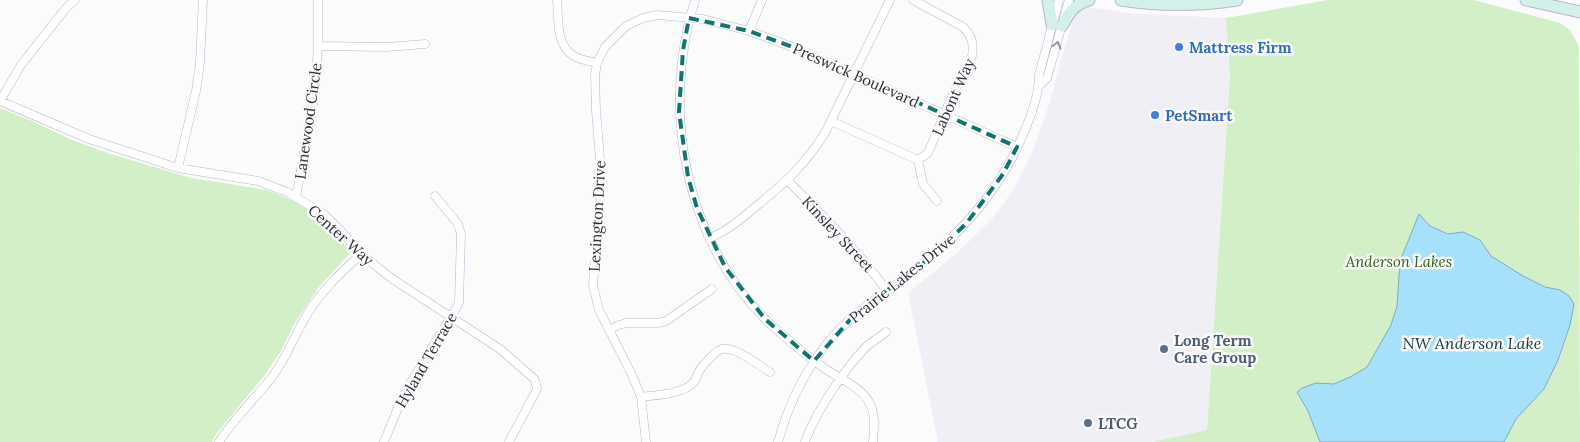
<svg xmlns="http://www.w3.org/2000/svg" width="1580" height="442" viewBox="0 0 1580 442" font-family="Lora,serif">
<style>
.built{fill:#f0eff6}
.green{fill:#d2efc8}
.water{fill:#a7e0fa;stroke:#83aac0}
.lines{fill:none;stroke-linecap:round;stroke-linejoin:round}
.minor-casing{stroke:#b8b5d0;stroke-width:9}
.secondary-casing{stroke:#b8b5d0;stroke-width:13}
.minor{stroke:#fff;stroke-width:8}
.secondary{stroke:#d3f1e8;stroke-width:11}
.oneway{stroke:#97969c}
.marked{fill:none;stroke:#0f766e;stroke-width:4;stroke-dasharray:10 6;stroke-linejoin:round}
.shop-dot{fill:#3f7fe0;stroke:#fbfbfb;stroke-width:2}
.service-dot{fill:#5c6f8a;stroke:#fbfbfb;stroke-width:2}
.labels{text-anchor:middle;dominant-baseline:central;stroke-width:5;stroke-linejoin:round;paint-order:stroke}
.shop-label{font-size:15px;font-weight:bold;fill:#366cbe;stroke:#fbfbfb;text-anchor:start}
.street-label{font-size:15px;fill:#2f2d38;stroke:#fbfbfb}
.park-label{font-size:15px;font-style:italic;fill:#32631b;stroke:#fbfbfb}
.service-label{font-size:15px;font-weight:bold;fill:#4e5e75;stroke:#fbfbfb;text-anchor:start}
.water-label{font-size:16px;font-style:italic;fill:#153745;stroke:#fbfbfb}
</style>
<rect width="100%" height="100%" fill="#fbfbfb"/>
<path class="built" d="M1084,6L1127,13L1226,18L1230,77L1207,430L1152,442H938L908,293L957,253L992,219L1014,189L1033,151L1049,105L1061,60L1074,17Z"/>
<path class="green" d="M1328,0H1474L1560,23L1570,30L1579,47L1580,442H1152L1207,430L1230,77L1226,18Z
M0,108L32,121L72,140L111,154L191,178L267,190L296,202L323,220L346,246L350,253L319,287L293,326L281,351L265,375L216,434L212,442H0Z"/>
<path class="water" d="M1419,214L1430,226L1448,234L1463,232L1480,240L1491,256L1523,276L1545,287L1560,290L1569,296L1574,304L1570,325L1558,360L1544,389L1516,419L1504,442H1320L1308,411L1297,392L1302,388L1316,383L1334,384L1352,376L1367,367L1391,325L1397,306L1400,261Z"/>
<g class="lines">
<g class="minor-casing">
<path id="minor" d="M557,0C559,18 555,45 574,56C580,60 589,61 597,63
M695,0C661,109 684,237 766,320C784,337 803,353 824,368C838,378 860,386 869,402C876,414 874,428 873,442
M749,31L762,0
M318,46L386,47L425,44
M1039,86L1047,78L1069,0
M0,101L89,139L178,168L258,181L287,192L325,215L340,230L361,254L391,278L500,349L532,377L535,380L537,389L509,442
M0,101L21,65L66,8L75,0
M831,121L918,160L928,153L950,101L972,56C974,44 972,36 963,27L913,0
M918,160L923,184L937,201
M178,168L196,91L200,62L203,0
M787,180C822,215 858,250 886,290
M296,197L315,93L318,46V0
M710,238C727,231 740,220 754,208C784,184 804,166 825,133L890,0
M609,330L619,325L626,323H657L666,321L712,289
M641,397C655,395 683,394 693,383C697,379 698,371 702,367C707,361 715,351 722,349C735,346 758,365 770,372
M219,442C234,418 255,399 272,377C287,357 295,334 308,313C322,290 342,272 361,254
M384,442L400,403L411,382L457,307L459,302L461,234L458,224L435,196
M646,442L641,397L632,375L599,310L593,285L602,182L596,111L595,75L597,63L605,47L626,26L643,18L657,15L703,19L749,31L798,49L1017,147
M778,442C789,402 808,364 836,333C861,306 892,289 919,267C963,231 1000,190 1022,137C1030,118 1039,97 1039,75L1059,0
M805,442C815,413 845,368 867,346C873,341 880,337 886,332"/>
</g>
<g class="secondary-casing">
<path id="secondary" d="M1048,0L1052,25
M1121,0C1160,6 1198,6 1237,0
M1526,0L1580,12
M1062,26C1069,13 1074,4 1089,0"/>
</g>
<use href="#minor" class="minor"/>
<use href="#secondary" class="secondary"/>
</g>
<defs><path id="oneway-chevron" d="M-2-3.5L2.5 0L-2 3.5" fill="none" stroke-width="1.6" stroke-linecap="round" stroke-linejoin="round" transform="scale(1.25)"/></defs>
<use class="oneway" href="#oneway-chevron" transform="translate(1057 45) rotate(-74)"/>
<path class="marked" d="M689,18L749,31L798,49L1017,147L1003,174L966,224L920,266L855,314L814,361L765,319L725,267L697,208L688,177L679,112L683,50Z"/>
<g class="shop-dot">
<circle cx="1179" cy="47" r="5"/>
<circle cx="1155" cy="115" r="5"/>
</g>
<g class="service-dot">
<circle cx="1164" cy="349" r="5"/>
<circle cx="1088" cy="423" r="5"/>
</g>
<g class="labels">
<g class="shop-label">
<text x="1189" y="47">Mattress Firm</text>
<text x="1165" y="115">PetSmart</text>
</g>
<g class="street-label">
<text transform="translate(856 75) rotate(24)">Preswick Boulevard</text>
<text transform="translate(953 97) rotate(-66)">Labont Way</text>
<text transform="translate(308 121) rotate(-82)">Lanewood Circle</text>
<text transform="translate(597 216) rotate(-87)">Lexington Drive</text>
<text transform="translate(838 234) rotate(47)">Kinsley Street</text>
<text transform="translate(341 235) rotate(42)">Center Way</text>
<text transform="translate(902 278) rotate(-39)">Prairie Lakes Drive</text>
<text transform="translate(426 360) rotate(-60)">Hyland Terrace</text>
</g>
<g class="park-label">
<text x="1399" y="261">Anderson Lakes</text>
</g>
<g class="service-label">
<text x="1174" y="340">Long Term<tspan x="1174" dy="17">Care Group</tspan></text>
<text x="1098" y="423">LTCG</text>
</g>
<g class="water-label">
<text x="1472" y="343">NW Anderson Lake</text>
</g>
</g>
</svg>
